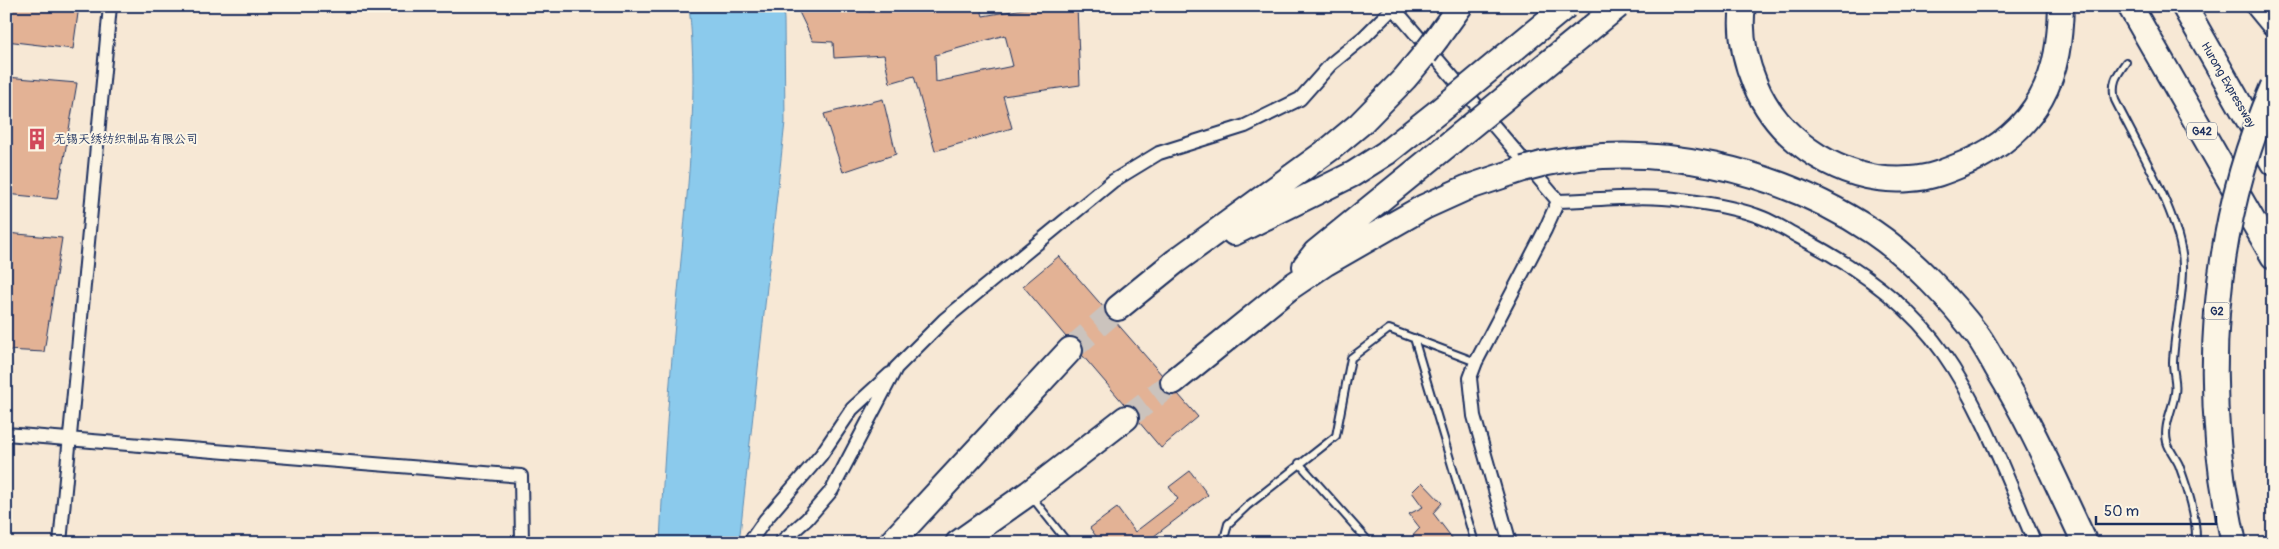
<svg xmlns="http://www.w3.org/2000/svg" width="2279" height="549" viewBox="0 0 2279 549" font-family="Pangolin,'LXGW WenKai TC',sans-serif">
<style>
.water{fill:#8bcaec;stroke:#5e8cb3}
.building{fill:#e3b295;stroke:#1b2f5e;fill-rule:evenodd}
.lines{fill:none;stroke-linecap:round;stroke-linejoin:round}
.motorway-tunnel{stroke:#cbc3bd;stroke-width:24;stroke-dasharray:24 12;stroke-linecap:butt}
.service-casing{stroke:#1b2f5e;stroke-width:10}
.minor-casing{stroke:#1b2f5e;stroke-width:16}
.motorway-casing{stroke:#1b2f5e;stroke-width:28}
.service{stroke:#fcf5e5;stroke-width:6}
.minor{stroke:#fcf5e5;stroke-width:12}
.motorway{stroke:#fcf5e5;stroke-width:24}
.motorway-bridge-casing{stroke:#1b2f5e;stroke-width:28;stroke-linecap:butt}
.motorway-bridge{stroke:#fcf5e5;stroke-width:24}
.labels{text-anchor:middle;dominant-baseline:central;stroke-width:4;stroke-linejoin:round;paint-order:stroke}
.shield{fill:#fcf5e5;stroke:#5e6a86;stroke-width:1}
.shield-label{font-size:11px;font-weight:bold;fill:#1b2f5e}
.street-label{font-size:12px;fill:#1b2f5e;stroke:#fcf5e5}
.poi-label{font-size:12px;fill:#1b2f5e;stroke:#fcf5e5;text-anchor:start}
</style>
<rect width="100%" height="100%" fill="#f7e8d5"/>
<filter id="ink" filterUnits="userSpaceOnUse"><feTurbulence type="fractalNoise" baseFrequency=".02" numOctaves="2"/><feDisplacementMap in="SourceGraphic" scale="10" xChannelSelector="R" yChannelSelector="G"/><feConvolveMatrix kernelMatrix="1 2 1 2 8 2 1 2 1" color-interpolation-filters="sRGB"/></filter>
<g filter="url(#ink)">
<path class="water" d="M689,6H783L784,20L785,122L739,543H660C664,452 671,361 680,271C688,183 699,94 689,6Z"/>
<path class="building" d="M10,6H79L73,49L6,41Z
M815,6H865L869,12L889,6H980L983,16L1040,6H1077L1080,85L1003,96L1012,128L935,151L914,76L890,83L884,55L834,58L833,42L813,41L799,12ZM1005,35L1013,66L936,82L935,55Z
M6,77L77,83L57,199L6,194Z
M883,99L896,154L843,172L824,114Z
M6,233L62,238L44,352L6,350Z
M1059,256L1105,309L1108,317L1115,321L1162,375L1159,384L1163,391L1169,395L1178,394L1198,417L1161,448L1139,422L1140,416L1137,409L1131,405L1124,404L1082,355L1083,346L1080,340L1074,337H1066L1023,286Z
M1190,471L1208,495L1145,543H1101L1090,528L1117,508L1135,532L1178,499L1169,487Z
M1422,482L1442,503L1433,513L1456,543H1406L1420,528L1409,514L1423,507L1412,492Z"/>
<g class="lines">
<path class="motorway-tunnel" d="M1070,350L1118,308
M1126,418L1173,382"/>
<g class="service-casing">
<path id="service" d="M2126,62C2116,76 2111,83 2115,100C2136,143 2184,222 2183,268C2183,300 2174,331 2173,363C2173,373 2177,383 2175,393C2173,409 2163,425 2167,442C2169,450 2176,458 2179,465C2188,490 2197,516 2196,543
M1414,338L1475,543
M1299,463L1370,543
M1031,496L1068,543
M1223,543L1228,524L1247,506L1336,436L1351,358L1389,329L1476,362"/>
</g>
<g class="minor-casing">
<path id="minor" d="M1392,6L1558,201
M6,434L521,476L522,543
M60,543L110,6
M749,543L765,520L821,455L852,409L890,374
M780,543L807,519L832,490L896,368L944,320L1113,181L1159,153L1245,126L1300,99L1331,64L1364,37L1393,8
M1510,543L1474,416L1470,378L1476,362L1545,230L1558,201C1598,200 1642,194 1682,200C1707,203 1741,209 1763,218C1775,223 1786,230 1797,236C1852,264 1907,301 1943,353C1983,410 2007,479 2035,543"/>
</g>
<g class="motorway-casing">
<path id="motorway" d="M1743,6C1739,33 1745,60 1755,84C1780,144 1845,184 1910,179C1931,178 1949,170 1968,162C1998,149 2025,127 2041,98C2057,69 2060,38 2061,6
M2130,6L2273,256
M2184,6L2273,163
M2259,6L2273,23
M1437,38L1460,6
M1542,164C1655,140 1778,169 1873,232C1910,257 1952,301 1978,336C1985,346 1991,357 1997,368C2031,424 2057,484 2085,543
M1234,233L1353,174L1386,153L1439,111
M1305,266L1316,252L1460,135
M1118,308L1176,261L1331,148L1360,124L1405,78L1425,54
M1173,382L1289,288L1326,263L1424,207L1466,188L1523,169
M891,543L1070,350
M958,543L1029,493L1126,418"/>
</g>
<use href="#service" class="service"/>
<use href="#minor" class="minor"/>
<use href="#motorway" class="motorway"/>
<g class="motorway-bridge-casing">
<path id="motorway-bridge" d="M1425,54L1437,38
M1439,111L1566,6
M1460,135L1618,6
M1523,169L1542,164
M2234,543C2200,391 2210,229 2273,86"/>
</g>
<use href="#motorway-bridge" class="motorway-bridge"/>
</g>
</g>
<defs>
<g id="building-bare" transform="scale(1.725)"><path d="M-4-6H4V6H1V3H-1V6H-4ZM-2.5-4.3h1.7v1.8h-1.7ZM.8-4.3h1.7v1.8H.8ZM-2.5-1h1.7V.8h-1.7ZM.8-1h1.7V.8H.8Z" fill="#d1495b" stroke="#fcf5e5" stroke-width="2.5" paint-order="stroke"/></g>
</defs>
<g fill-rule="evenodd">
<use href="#building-bare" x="37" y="139"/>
</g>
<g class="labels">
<g class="shield">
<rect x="2187" y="122.5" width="30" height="17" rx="4"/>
<rect x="2204.5" y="302.5" width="25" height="17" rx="4"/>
</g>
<g class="shield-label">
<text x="2202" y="131">G42</text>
<text x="2217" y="311">G2</text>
</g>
<g class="street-label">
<text transform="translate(2228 85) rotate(60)">Hurong Expressway</text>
</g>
<g class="poi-label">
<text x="54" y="139">无锡天绣纺织制品有限公司</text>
</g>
</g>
<rect width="2279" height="549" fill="none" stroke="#fcf5e5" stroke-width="25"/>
<rect x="12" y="12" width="2254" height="524" fill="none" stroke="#1b2f5e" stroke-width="2" filter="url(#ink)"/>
<path d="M2096 516v8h120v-8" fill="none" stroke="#1b2f5e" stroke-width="2.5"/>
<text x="2104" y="516" font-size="15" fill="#1b2f5e" stroke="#fcf5e5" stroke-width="4" paint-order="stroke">50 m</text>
</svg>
